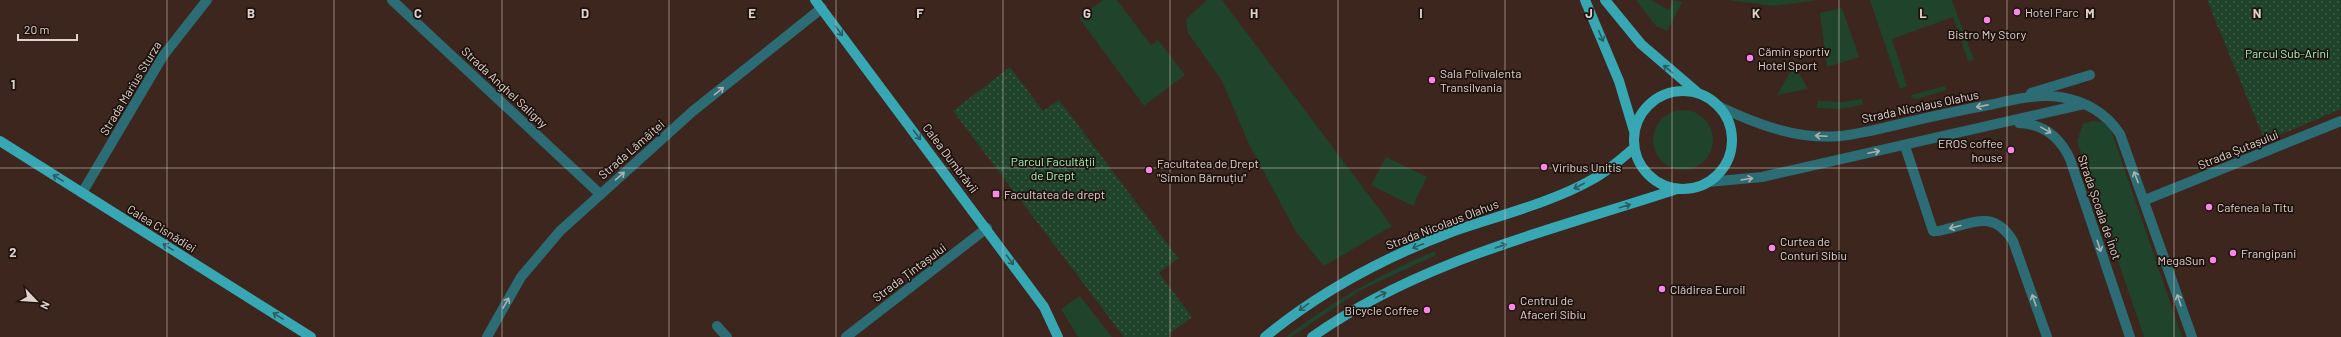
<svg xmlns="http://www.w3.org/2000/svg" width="2341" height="337" viewBox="0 0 2341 337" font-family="Barlow,sans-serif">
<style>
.green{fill:#1f432b}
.park{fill:url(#park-dots)}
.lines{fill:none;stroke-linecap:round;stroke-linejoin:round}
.minor{stroke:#2c6c74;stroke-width:10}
.major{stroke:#37a7b4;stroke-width:10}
.oneway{stroke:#2a5c61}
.oneway2{stroke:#aab2b0}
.grid{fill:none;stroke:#e0d0ca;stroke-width:1;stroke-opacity:0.55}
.poi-dot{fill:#fa87e7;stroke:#1d120e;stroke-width:1.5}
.labels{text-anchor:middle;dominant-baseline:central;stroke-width:3.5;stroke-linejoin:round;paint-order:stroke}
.poi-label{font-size:12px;fill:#e0d0ca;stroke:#1d120e;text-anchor:start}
.park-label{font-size:12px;fill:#a1f5b9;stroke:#1d120e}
.street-label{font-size:12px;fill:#e0d0ca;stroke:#1d120e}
.grid-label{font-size:13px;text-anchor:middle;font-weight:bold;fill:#e0d0ca;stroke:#1d120e;stroke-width:3.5;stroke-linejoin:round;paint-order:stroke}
</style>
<defs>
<pattern id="park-dots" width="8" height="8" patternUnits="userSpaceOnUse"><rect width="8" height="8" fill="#1f432b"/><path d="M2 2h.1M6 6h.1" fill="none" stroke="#3f5d48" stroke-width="1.8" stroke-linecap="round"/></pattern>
</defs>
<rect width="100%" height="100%" fill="#3d261e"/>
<path class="green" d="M1103,0H1117L1151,45L1158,40L1185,75L1144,106L1079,18Z
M1207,0H1222L1392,226L1324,266L1296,232L1248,142L1222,81L1188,33L1186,19Z
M1636,0H1651L1669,10L1673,0L1682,2L1667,31L1656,26Z
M1728,0H1818L1774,6Z
M1870,0H1952L1974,60L1968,61L1953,17L1892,39L1907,86L1900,89Z
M1842,8L1859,57L1827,67L1820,13Z
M1794,65L1808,89L1777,95Z
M1945,86L1946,90L1917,99L1912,98L1911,95Z
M1862,99L1863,105L1840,109L1816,108L1818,101L1841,102Z
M1653 140a30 30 0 1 1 60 0a30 30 0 1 1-60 0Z
M2092,121L2102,122L2110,127L2182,337H2144L2077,141L2083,124Z
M1386,157L1427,177L1413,206L1371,185Z
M1435,251L1436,255L1361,290L1291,337H1286C1332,301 1381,274 1435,251Z
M1080,296L1112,337H1078L1061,309Z"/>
<path class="park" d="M2207,0H2341V109L2265,141Z
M1010,67L1043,111L1059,100L1178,258L1159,273L1192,317L1168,335L1170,337H1124L953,111Z"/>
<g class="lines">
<path class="minor" d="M392,0L600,194
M2031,93L2090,75
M1718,106C1756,124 1797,140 1840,136C1859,134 1878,129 1896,125C1929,117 1961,110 1994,104C2015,99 2038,94 2060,97C2085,101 2106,113 2120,134L2192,337
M2019,123C2044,124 2060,137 2070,159L2130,337
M1905,146L1933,231C1939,232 1945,229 1951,228C1979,220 1996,213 2013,241L2047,337
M1708,182L1762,177L2084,104
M82,193L163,56L207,0
M2145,200L2341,121
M717,326L727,337
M487,337L521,277L560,231L693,111L822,8
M846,337L987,228"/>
<path class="major" d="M815,0L1044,307L1058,337
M1585,0L1619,81L1634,131
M1605,0L1641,44L1697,92
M1634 140a49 49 0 1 1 98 0a49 49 0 1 1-98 0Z
M0,141L311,337
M1265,337C1322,290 1385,257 1454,231C1500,215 1551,203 1593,179C1608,171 1621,159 1634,148
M1312,337C1420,260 1553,230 1677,189"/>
</g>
<defs><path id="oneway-shaft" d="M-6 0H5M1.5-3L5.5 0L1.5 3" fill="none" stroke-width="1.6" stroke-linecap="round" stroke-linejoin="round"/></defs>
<g class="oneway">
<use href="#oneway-shaft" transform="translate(839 31) rotate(53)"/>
<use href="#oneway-shaft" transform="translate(1601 36) rotate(67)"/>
<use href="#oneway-shaft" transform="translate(1668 69) rotate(-140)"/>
<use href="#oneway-shaft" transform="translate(917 135) rotate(53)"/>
<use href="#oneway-shaft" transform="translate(58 178) rotate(-148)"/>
<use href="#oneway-shaft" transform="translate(1579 186) rotate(153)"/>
<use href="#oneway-shaft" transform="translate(1625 206) rotate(-16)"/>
<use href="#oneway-shaft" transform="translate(1418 246) rotate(158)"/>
<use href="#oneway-shaft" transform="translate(1501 246) rotate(-19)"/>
<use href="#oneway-shaft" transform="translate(168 247) rotate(-148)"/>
<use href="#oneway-shaft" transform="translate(1010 260) rotate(54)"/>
<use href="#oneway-shaft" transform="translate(1381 295) rotate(-28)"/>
<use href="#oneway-shaft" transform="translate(1304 307) rotate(144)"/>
<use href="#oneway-shaft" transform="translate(278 316) rotate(-148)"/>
</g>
<g class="oneway2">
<use href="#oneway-shaft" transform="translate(719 91) rotate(-39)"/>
<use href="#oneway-shaft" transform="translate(1982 106) rotate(169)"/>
<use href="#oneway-shaft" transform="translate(2046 130) rotate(29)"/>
<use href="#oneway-shaft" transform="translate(1821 136) rotate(-177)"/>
<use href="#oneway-shaft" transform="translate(1874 152) rotate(-12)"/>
<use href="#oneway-shaft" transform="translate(620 176) rotate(-41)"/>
<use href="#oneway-shaft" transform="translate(2136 177) rotate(-111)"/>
<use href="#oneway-shaft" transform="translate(1747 179) rotate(-9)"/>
<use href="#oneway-shaft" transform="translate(1955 227) rotate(165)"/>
<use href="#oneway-shaft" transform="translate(2099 246) rotate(72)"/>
<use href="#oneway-shaft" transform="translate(2034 300) rotate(-109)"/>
<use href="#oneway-shaft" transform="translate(2179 300) rotate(-109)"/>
<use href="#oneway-shaft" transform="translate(506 303) rotate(-60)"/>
</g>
<path class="grid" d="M167,0V337M334,0V337M502,0V337M669,0V337M836,0V337M1003,0V337M1170,0V337M1338,0V337M1505,0V337M1672,0V337M1839,0V337M2007,0V337M2174,0V337M0,168H2341"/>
<g class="poi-dot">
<circle cx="2017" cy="12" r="4"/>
<circle cx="1987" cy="20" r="4"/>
<circle cx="1750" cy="58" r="4"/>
<circle cx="1432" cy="80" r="4"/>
<circle cx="2011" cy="150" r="4"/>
<circle cx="1544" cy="167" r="4"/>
<circle cx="1149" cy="170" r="4"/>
<rect x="992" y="190" width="8" height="8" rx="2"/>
<circle cx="2209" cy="207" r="4"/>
<circle cx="1772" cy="248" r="4"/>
<circle cx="2233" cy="253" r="4"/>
<circle cx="2213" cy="260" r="4"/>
<circle cx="1662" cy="289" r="4"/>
<circle cx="1512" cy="307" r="4"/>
<circle cx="1427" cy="310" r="4"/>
</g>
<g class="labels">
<g class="poi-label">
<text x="2025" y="12">Hotel Parc</text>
<text x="1987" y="34" text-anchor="middle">Bistro My Story</text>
<text x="1758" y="51">Cămin sportiv<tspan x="1758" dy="14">Hotel Sport</tspan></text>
<text x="1440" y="73">Sala Polivalenta<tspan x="1440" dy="14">Transilvania</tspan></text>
<text x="2003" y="143" text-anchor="end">EROS coffee<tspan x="2003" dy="14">house</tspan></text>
<text x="1157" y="163">Facultatea de Drept<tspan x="1157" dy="14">"Simion Bărnuțiu"</tspan></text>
<text x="1552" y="167">Viribus Unitis</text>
<text x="1004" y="194">Facultatea de drept</text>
<text x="2217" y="207">Cafenea la Titu</text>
<text x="1780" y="241">Curtea de<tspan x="1780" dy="14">Conturi Sibiu</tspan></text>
<text x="2241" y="253">Frangipani</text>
<text x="2205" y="260" text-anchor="end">MegaSun</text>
<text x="1670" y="289">Clădirea Euroil</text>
<text x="1520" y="300">Centrul de<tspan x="1520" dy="14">Afaceri Sibiu</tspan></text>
<text x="1419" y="310" text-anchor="end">Bicycle Coffee</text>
</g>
<g class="park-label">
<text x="2287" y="53">Parcul Sub-Arini</text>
<text x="1053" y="161">Parcul Facultății<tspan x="1053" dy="14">de Drept</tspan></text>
</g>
<g class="street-label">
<text transform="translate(505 87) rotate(43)">Strada Anghel Saligny</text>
<text transform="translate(130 88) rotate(-59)">Strada Marius Sturza</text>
<text transform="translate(1920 106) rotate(-12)">Strada Nicolaus Olahus</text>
<text transform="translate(631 149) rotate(-41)">Strada Lămâiței</text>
<text transform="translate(2238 149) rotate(-22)">Strada Șutașului</text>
<text transform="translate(951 158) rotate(53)">Calea Dumbrăvii</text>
<text transform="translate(2100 207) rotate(71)">Strada Școala de Înot</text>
<text transform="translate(1442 224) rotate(-21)">Strada Nicolaus Olahus</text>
<text transform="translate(162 228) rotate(32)">Calea Cisnădiei</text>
<text transform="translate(909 272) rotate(-37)">Strada Țintașului</text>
</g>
</g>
<g class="grid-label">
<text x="251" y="18">B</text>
<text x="418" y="18">C</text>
<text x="585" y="18">D</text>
<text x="752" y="18">E</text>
<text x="920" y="18">F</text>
<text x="1087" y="18">G</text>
<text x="1254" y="18">H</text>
<text x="1421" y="18">I</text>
<text x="1589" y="18">J</text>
<text x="1756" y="18">K</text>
<text x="1923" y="18">L</text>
<text x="2090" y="18">M</text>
<text x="2257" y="18">N</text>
<text x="13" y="89">1</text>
<text x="13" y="257">2</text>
</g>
<g transform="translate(36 301) rotate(115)" stroke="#1d120e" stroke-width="3" paint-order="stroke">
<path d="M0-3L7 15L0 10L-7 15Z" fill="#e0d0ca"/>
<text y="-6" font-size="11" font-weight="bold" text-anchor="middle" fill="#e0d0ca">N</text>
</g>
<path d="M18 34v6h59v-6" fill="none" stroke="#e0d0ca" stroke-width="2"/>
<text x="24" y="34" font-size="12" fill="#e0d0ca" stroke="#1d120e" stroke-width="3" paint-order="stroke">20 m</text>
</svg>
